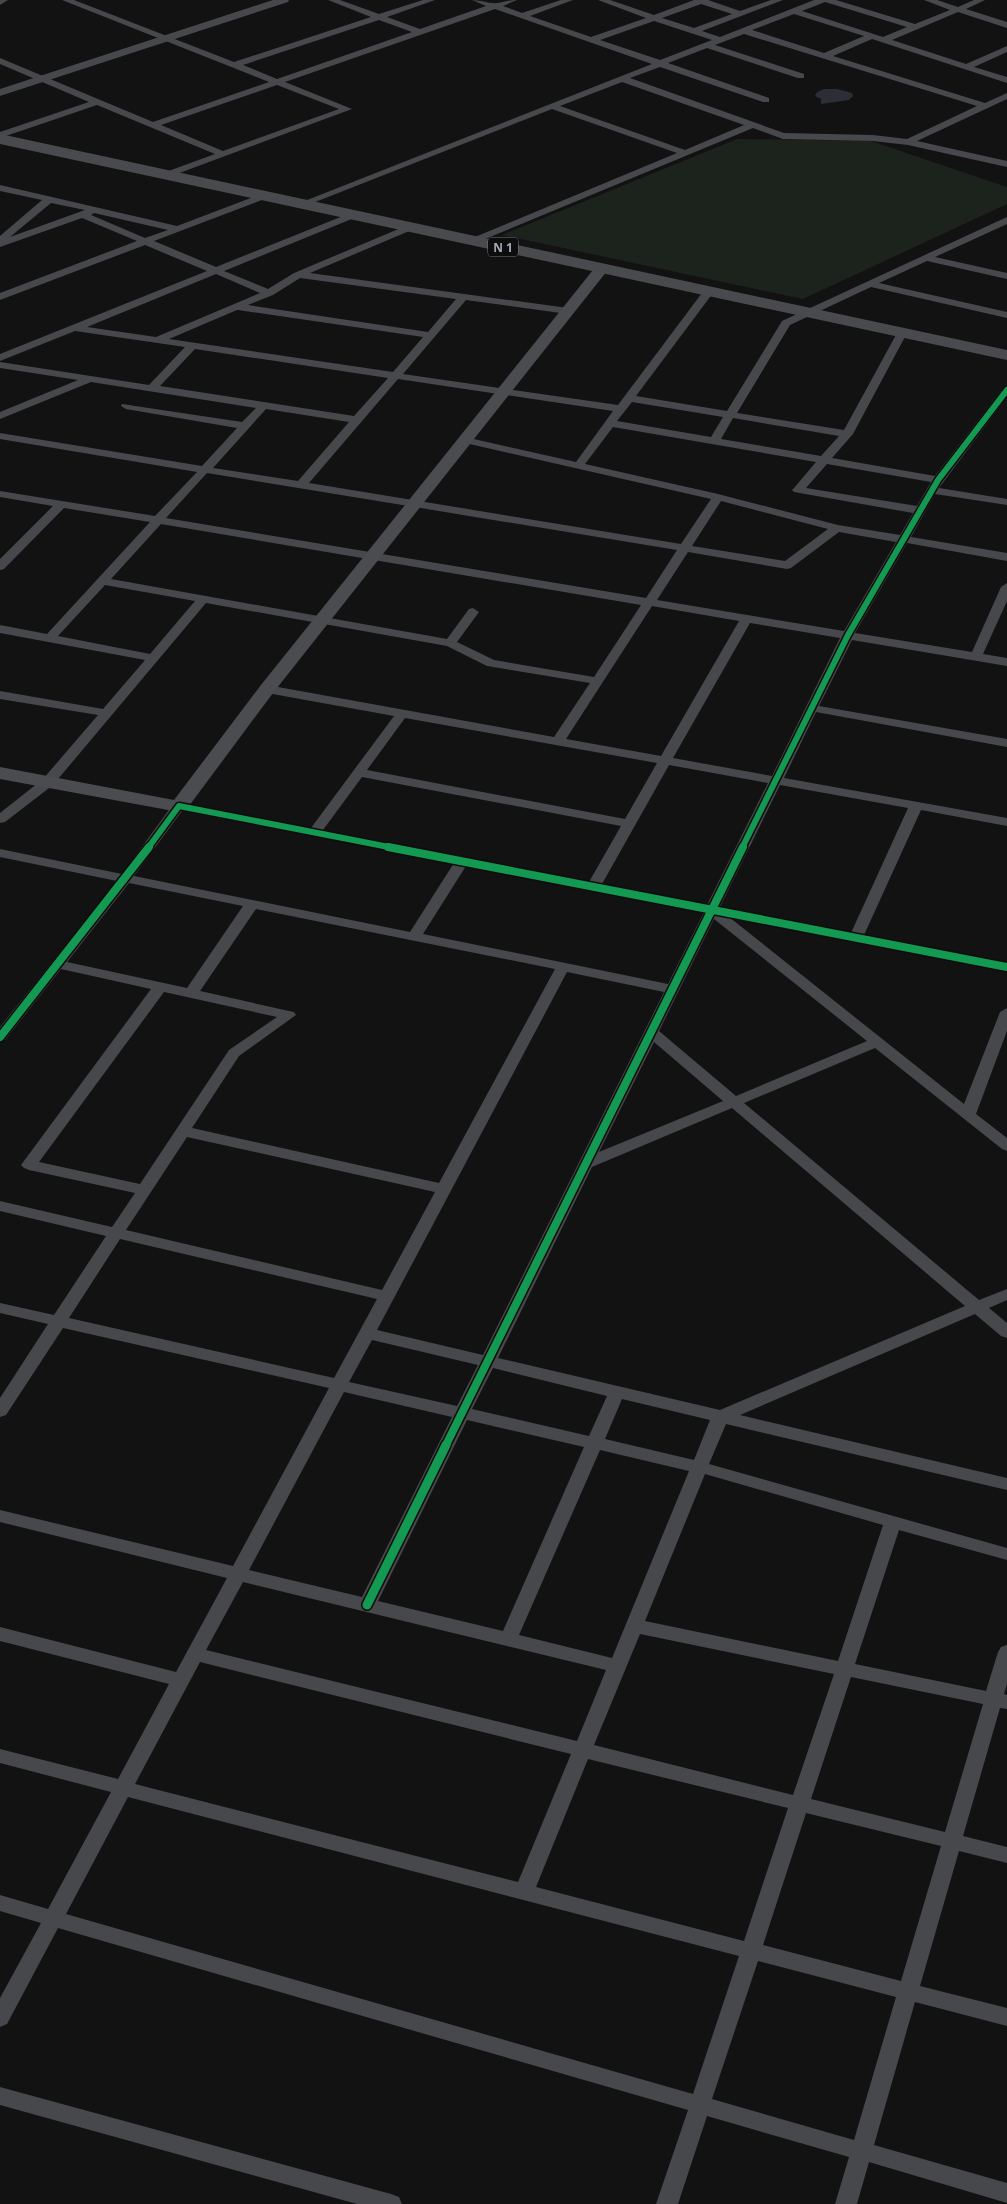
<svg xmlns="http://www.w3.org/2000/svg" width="1007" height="2204" viewBox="0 0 1007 2204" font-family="'Open Sans',sans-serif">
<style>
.green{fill:#1c231d}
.water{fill:#292f35}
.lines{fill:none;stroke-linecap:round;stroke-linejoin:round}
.minor{fill:#47484b;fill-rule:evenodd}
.tertiary{fill:#47484b;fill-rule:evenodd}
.secondary{fill:#4b4c4f;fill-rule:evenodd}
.trunk{fill:#494a4d;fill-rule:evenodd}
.cycleway-far2-casing{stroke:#0d0d0e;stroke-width:9}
.cycleway-far1-casing{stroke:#0d0d0e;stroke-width:11}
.cycleway-casing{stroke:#0d0d0e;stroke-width:12}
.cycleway-far2{stroke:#139951;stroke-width:6}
.cycleway-far1{stroke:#139951;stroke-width:8}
.cycleway{stroke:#139951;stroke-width:9}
.labels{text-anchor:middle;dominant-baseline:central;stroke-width:4;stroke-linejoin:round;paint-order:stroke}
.shield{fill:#0d0d0e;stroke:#777a82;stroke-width:1}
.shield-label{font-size:12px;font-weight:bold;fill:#a4a9b3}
</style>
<rect width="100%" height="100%" fill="#121213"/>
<path class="green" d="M737,139L871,141L1007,187V204L803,299L502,235Z"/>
<path class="water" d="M824,89H837L852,93L853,96L849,100L821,104V99L815,96L817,92Z"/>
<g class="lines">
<path class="minor" d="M0,0H8L0,5Z
M62,0H74L234,62L371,17L328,0H340L379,14L423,0H435L387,17L420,29L486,6L472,0C479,0 492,4 497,3C504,2 509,0 517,0L503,6L522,13L561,0H573L530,16L591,37L646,18L598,0H610L654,15L694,0H708L740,11L771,0H783L702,31L720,37L814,0H836L915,24L950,10L924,0H937L958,7L974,0H985L966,9L1007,22V28L958,12L892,40L966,64L1007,46V52L974,67L1007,77V83L872,39L833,56L985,103L1007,93V99L917,141L1007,161V167L908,145L873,141L783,139L753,128L473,244L470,243V239L677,153L552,109L305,206H299L297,204L652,64L495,9L285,82L352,109L166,178L161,175L163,173L215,154L97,105L0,138V132L89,102L0,64V58L153,122L269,82ZM825,2L907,27L883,37L802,11ZM701,4L732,14L694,28L662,18ZM794,14L864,36L824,53L752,30ZM379,20L412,32L277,79L243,65ZM654,21L712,40L660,60L600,40ZM744,34L977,106L907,139L873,135L784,133L630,78L660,67L763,102H769V98L668,63L707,48L798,78H804V74L715,45ZM622,82L744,125L685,150L560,106ZM277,85L339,109L223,151L161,125Z
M0,185L177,226L261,194H267V198L154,241L216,267L353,212H359V216L224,271L268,289L294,273L408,225H414V229L310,273L568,308L573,311L568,314L466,300L403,374L618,405L705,289H713V293L636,396L727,411L782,321L1007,217V224L935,257L1007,273V279L927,261L879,283L1007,312V318L871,287L790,325L737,413L844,430L897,333L898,331H906L907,333L853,434L832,458L935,476L1003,388L1007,387V397L939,488L1007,499V505L935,494L911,537L1007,553V561L907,543L855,633L972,652L1001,587L1007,583V601L983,654L1007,658V666L852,640L819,706L1007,739V747L816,712L784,778L1007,818V826L921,810L864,935L1007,963V971L729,917L964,1104L1000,1012L1007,1008V1031L976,1114L1007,1138V1151L1002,1149L875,1048L744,1103L979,1300L1007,1289V1300L989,1308L1007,1323V1338L1001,1336L975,1314L740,1415L1007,1478V1490L726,1424L709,1464L1007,1548V1560L899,1530L855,1664L986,1691L998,1652L1001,1647L1007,1645V1684L1004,1694L1007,1695V1709L1000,1708L963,1836L1007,1847V1863L959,1851L920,1986L1007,2008V2026L915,2002L874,2145L1007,2183V2203L869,2162L857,2204H835L849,2157L707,2116L678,2204H656L688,2110L58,1928L7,2024L0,2027V1998L41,1923L0,1911V1895L48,1909L111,1792L0,1763V1749L118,1779L169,1684L0,1641V1627L176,1672L227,1578L0,1522V1510L233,1566L329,1388L63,1328L6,1415L0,1417V1398L48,1324L0,1313V1303L54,1315L106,1236L0,1211V1201L112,1227L135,1193L29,1170L24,1168L21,1165L151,989L61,969L5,1040L0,1041V1027L117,881L0,857V849L122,874L174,803L179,802L311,828L394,716L267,693L261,689L263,686L267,685L554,737L590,683L487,666L447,646L206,603L53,785L5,822L0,823V813L43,779L98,715L0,699V691L103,709L145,660L0,633V625L47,634L150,522L64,508L4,569L0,570V559L53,506L0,497V491L155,516L197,472L0,439V433L202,466L237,428L126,409L121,406L122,404L242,422L256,408L91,382L0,419V412L78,380L0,368V362L149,385L185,347L75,331L0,361V354L207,271L145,245L0,300V293L137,241L82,218L0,247V236L42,200L0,191ZM51,203L85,210L10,237ZM94,213L168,230L145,238L91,215ZM216,274L260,293L156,337L87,327ZM300,278L456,299L428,332L248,305L273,295ZM237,310H238L423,337L393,372L169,339ZM195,349L388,378L354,416L160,386ZM398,379L613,411L576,462L465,437L459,440L465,443L711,499L681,544L309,483ZM632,402L723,417L711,437L617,421ZM266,409L349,422L298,481L213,468ZM733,418L839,436L821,456L721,439ZM613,427L816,462L794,488L792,490L794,492L913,513L900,535L838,525L718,494L585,464ZM827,464L931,482L917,506L806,488ZM207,473L677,550L646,598L166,518ZM721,501L828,529L785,561L692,546ZM161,524L641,605L594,677L494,660L457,642L479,612L473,608L469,609L447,639L111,579ZM839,532L896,542L844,631L657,600L688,552L787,569L791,568ZM105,585L195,601L150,654L58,636ZM652,606L739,621L661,756L566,739ZM750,623L840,638L772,776L673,758ZM405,718L657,763L625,819L367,770ZM669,765L768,783L707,905L602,884ZM362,777L621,826L589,882L323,830ZM780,785L908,808L851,933L720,907ZM182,811L454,863L410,932L134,876ZM466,866L704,912L668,984L423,934ZM129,883L243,906L187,988L67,962ZM256,909L555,969L439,1183L192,1128L239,1056L296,1015L294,1012L289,1011L200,991ZM714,919L867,1041L736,1096L659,1031ZM567,972L664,992L483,1355L377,1330ZM164,992L277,1017L229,1050L140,1184L39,1162ZM654,1042L723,1101L599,1152ZM732,1108L965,1306L720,1410L498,1358L592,1167ZM187,1137L435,1192L382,1290L126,1230ZM120,1239L377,1299L334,1378L69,1318ZM372,1340L478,1365L457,1406L349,1382ZM493,1368L607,1396L589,1436L472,1409ZM344,1392L452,1417L362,1597L249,1570ZM622,1399L710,1420L694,1460L605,1439ZM467,1420L584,1447L503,1631L378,1601ZM600,1450L689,1471L612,1658L519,1635ZM705,1474L883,1525L838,1661L645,1621ZM243,1582L606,1670L577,1741L206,1650ZM640,1634L834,1674L793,1795L594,1745ZM200,1662L571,1754L518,1882L135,1784ZM851,1677L983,1704L945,1832L811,1799ZM588,1759L788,1808L744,1941L536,1887ZM128,1797L739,1956L693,2094L66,1914ZM806,1813L941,1846L901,1981L763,1945ZM758,1961L896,1997L854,2140L712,2099Z
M0,2087L391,2194L399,2197L402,2204H357L0,2105Z"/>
<path class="tertiary" d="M273,0H289L288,2L0,96V89Z"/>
<path class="secondary" d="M602,264L607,265L609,268L607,271L273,693L186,810L179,812L0,779V767L174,800L261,685L597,265Z"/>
<path class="trunk" d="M0,134L1007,350V360L0,144Z"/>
<g class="cycleway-far2-casing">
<path id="cycleway-far2" d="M148,848L179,806L394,848
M742,848L848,635L938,480L1007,390"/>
</g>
<g class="cycleway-far1-casing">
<path id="cycleway-far1" d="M388,847L1007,967
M0,1037L149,847
M445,1447L743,847"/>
</g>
<g class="cycleway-casing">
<path id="cycleway" d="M367,1605L446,1445"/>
</g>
<use href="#cycleway-far2" class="cycleway-far2"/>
<use href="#cycleway-far1" class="cycleway-far1"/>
<use href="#cycleway" class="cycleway"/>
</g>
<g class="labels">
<rect class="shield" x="488" y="237.5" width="30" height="19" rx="4"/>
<g class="shield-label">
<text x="503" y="247">N 1</text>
</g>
</g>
</svg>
